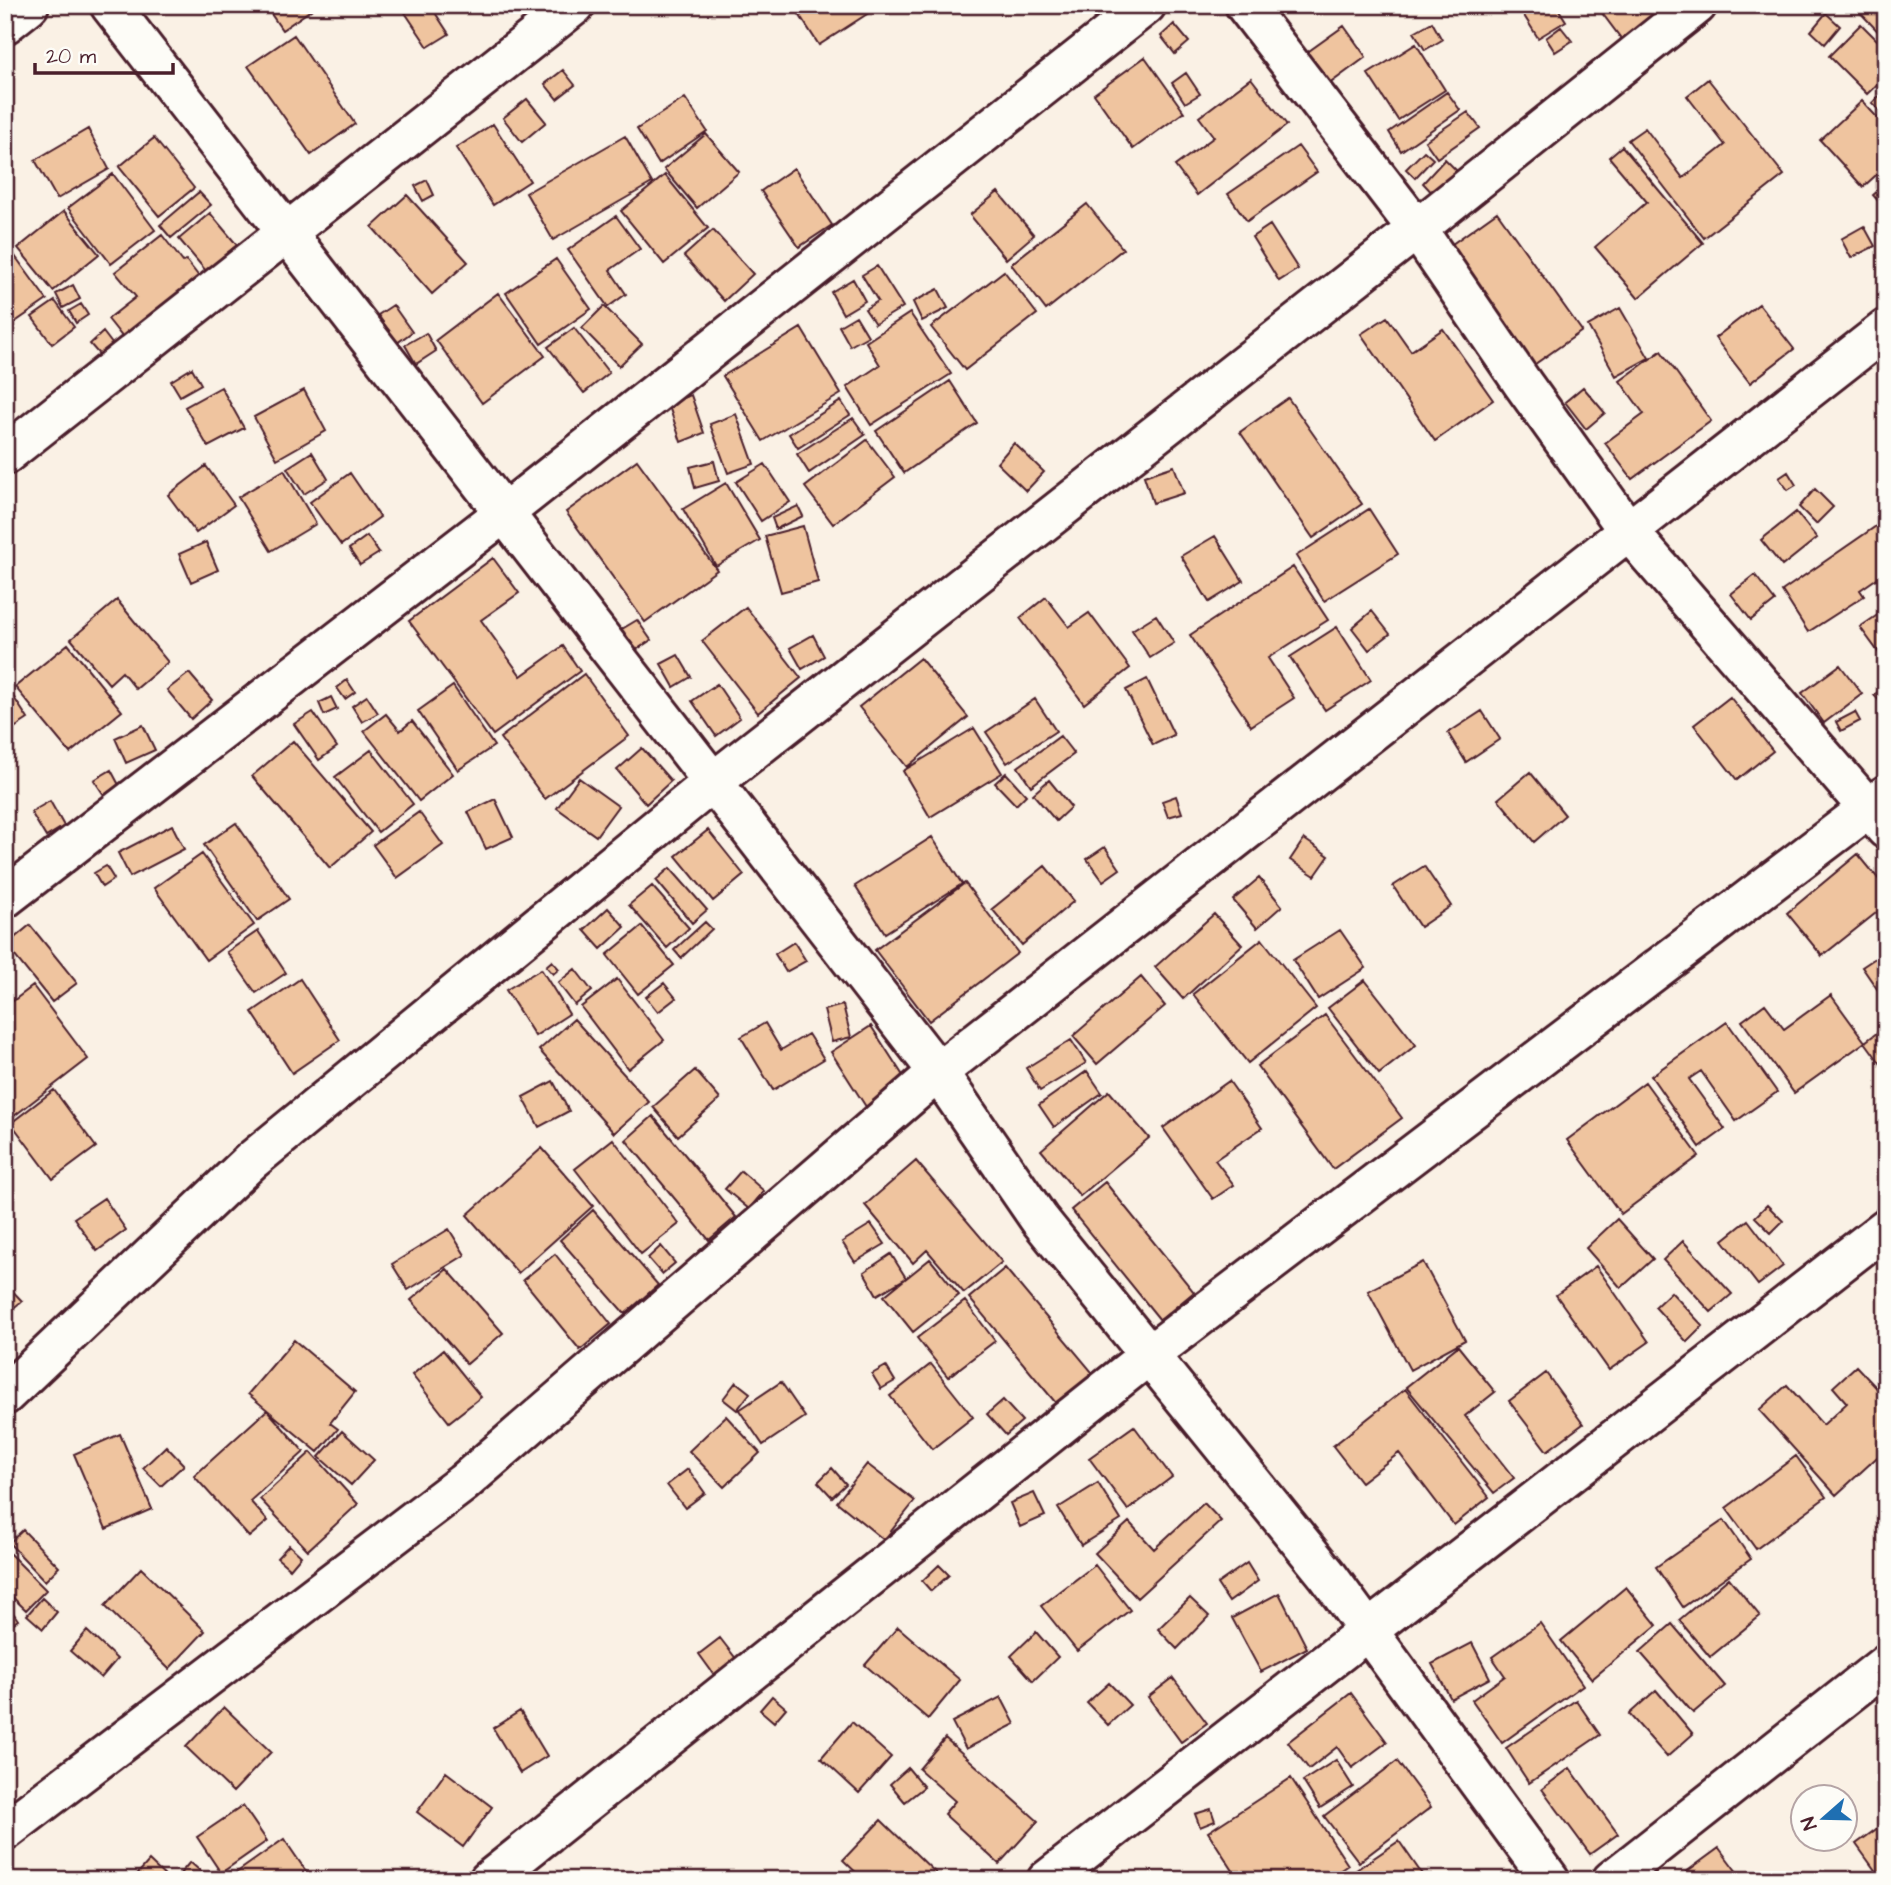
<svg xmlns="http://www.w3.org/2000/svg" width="1891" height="1885" viewBox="0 0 1891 1885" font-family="'Architects Daughter',sans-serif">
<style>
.building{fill:#efc49f;stroke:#4a1f2b;stroke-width:2}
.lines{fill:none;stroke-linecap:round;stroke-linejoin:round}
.minor-casing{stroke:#4a1f2b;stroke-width:44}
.minor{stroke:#fdfcf7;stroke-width:38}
</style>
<rect width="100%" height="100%" fill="#faf1e5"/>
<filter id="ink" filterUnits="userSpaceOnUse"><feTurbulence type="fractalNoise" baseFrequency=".0143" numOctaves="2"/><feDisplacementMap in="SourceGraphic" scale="14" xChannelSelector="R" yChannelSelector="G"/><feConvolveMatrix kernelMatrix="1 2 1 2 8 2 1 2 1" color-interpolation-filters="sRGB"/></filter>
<g filter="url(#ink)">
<path class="building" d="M265,5H318L282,30Z
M400,5H430L449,34L428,47Z
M793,5H881L819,45Z
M1072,5H1090L1079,14Z
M1268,5H1288L1274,14Z
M1537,5H1556L1566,21L1538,38L1523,14Z
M1596,5H1646L1658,21L1626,45Z
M1856,5H1886V40L1854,6Z
M1826,13L1840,26L1825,44L1811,31Z
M1432,22L1442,40L1425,50L1414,32Z
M1174,24L1189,42L1175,54L1161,36Z
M1861,24L1886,49V76L1867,94L1829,56Z
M1344,26L1366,57L1325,87L1302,56Z
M1561,27L1572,41L1555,52L1546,38Z
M294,35L355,124L311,155L248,66Z
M1416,44L1445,90L1398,120L1368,74Z
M1145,57L1184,112L1133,149L1094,94Z
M563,70L575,85L557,99L545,84Z
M1186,73L1200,94L1185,103L1172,83Z
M1251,78L1287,125L1197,195L1175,166L1214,137L1199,117Z
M1708,79L1784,175L1704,238L1628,140L1645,128L1683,178L1725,145L1687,96Z
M1886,89V117L1872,103Z
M1447,92L1460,110L1401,151L1389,132Z
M685,98L707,131L659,164L637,129Z
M527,99L546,122L522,142L503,118Z
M1862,101L1886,127V166L1863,187L1820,140Z
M1468,112L1480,128L1437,158L1425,141Z
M493,124L530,181L493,205L456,148Z
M88,129L109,169L57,199L35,160Z
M706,134L739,172L697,208L664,169Z
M625,136L652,183L553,240L526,193Z
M154,138L194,188L159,216L119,167Z
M1298,146L1317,172L1247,221L1228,194Z
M1622,146L1703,243L1638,298L1595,247L1647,202L1609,157Z
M1424,151L1433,159L1415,178L1406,169Z
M1445,159L1459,173L1436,197L1423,183Z
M794,168L832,225L799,247L761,191Z
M113,174L155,230L111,264L68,208Z
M665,175L708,228L664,264L621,211Z
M427,180L434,195L423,201L415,186Z
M1886,184V210L1873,195Z
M199,192L211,205L171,238L160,225Z
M998,192L1034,235L1006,259L970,215Z
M407,195L468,262L432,294L372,227Z
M1087,204L1123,249L1046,310L1011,264Z
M64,211L99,254L53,291L18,248Z
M1497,212L1582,331L1525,371L1441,252Z
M210,213L237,245L206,271L179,239Z
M616,216L640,249L610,270L626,294L608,307L568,250Z
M1270,225L1298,269L1279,281L1252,237Z
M1864,226L1875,246L1851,258L1841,239Z
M713,230L753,274L724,301L684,256Z
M162,235L183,262L186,260L204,283L128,344L108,319L136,297L115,272Z
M12,252L47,300L5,329V257Z
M556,259L591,309L541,344L506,293Z
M877,266L903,307L875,324L865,309L878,301L862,275Z
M1004,271L1037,314L965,370L931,327Z
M853,279L865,301L843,314L831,292Z
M73,285L80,299L63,308L56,294Z
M938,289L948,308L922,321L913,302Z
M498,293L545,356L482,403L436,340Z
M55,301L74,327L52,344L32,317Z
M81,304L88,315L76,323L69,311Z
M1759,304L1794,349L1750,383L1715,338Z
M393,305L412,332L397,343L378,315Z
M604,306L642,344L619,366L582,328Z
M1620,308L1649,358L1616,376L1588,326Z
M910,313L951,374L871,425L847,387L880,365L866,342Z
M856,316L868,336L850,346L839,326Z
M1387,317L1411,351L1443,329L1493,400L1435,441L1361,334Z
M574,328L609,373L584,393L548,347Z
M801,328L841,394L763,441L723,376Z
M103,332L116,349L103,359L90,344Z
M426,333L436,351L416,364L405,345Z
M1661,351L1711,421L1632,479L1605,443L1644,414L1620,381Z
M192,368L201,384L180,396L171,381Z
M950,381L977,423L904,473L876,431Z
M221,387L244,428L208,447L185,407Z
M1583,387L1605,413L1586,429L1565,402Z
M304,390L326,431L277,459L254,417Z
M691,395L704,433L681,442L668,403Z
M1288,398L1362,504L1313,538L1240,432Z
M841,401L850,415L798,448L789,434Z
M736,414L754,464L728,473L710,424Z
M853,418L865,435L809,473L797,454Z
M867,440L895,477L833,524L805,487Z
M1014,443L1044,472L1026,491L997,463Z
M312,452L328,479L304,494L287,468Z
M637,460L717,570L645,622L566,512Z
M714,461L719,481L695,488L690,467Z
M765,464L790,502L761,521L736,482Z
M206,466L234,505L196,533L168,495Z
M1174,466L1184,493L1153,503L1144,476Z
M284,470L316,524L271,551L238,497Z
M1788,472L1796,485L1788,490L1779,478Z
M350,473L380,517L341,545L310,502Z
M726,483L760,540L716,566L683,509Z
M1815,489L1833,507L1816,524L1799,507Z
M798,506L803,516L776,529L772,518Z
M1369,509L1398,554L1324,601L1296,556Z
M1796,512L1817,538L1782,566L1761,540Z
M1885,520L1886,572L1860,590L1864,596L1808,632L1782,591Z
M803,526L818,582L781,592L765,536Z
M367,536L379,553L360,565L349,549Z
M1215,536L1243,581L1209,602L1181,556Z
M206,542L218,570L191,582L179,554Z
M493,558L519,593L481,620L521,676L563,646L580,671L493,735L409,621Z
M1293,567L1328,620L1268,658L1294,698L1251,726L1190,635Z
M1755,575L1775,601L1751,620L1731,594Z
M1046,597L1069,627L1089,613L1130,668L1084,704L1020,618Z
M117,600L168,662L136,689L122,672L109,684L71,639Z
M746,607L801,678L758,713L702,641Z
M1372,611L1390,634L1369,650L1352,628Z
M1879,614L1886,623V648L1879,653L1860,627Z
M1156,615L1174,643L1150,658L1132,630Z
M637,620L651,640L636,650L622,629Z
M1337,627L1371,680L1325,710L1290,657Z
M813,635L824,656L802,669L790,648Z
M68,644L122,711L70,753L15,687Z
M678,655L691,677L674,687L661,664Z
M920,658L968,717L907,767L859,707Z
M1840,665L1862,694L1824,723L1802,693Z
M189,673L212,700L191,719L167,690Z
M584,674L629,736L545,799L500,738Z
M1147,679L1174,735L1153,745L1126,690Z
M347,680L355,692L345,699L337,688Z
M717,684L740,718L716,736L692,701Z
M1886,685V708L1874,695Z
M453,686L494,746L458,770L418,711Z
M9,690L28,719L5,734V693Z
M367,696L378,713L362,722L352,706Z
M331,697L337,709L324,715L319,703Z
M1730,697L1773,751L1737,780L1694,725Z
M1035,699L1056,731L1007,763L986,732Z
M1482,711L1500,739L1466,762L1448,733Z
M313,712L337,747L319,760L294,724Z
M1855,712L1860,721L1841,731L1836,722Z
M386,714L400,731L412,721L453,774L419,801L364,731Z
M143,725L155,750L126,763L115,738Z
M974,728L1002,773L930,817L903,771Z
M1060,736L1074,754L1031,786L1018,767Z
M293,741L371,832L330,868L252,776Z
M642,748L671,781L646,804L617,770Z
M371,750L413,804L378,832L335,777Z
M111,770L119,785L104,795L94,780Z
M1530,772L1565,815L1534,842L1498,799Z
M1006,773L1026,795L1016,805L995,783Z
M579,778L618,806L596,836L557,808Z
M1049,780L1071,807L1056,821L1033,794Z
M1176,796L1182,813L1168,817L1162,801Z
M495,799L513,837L486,849L468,812Z
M50,801L64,826L46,837L31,812Z
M419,812L443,845L397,878L373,845Z
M236,823L289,899L257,921L204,845Z
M172,825L184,849L130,877L118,853Z
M708,830L744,875L713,901L676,856Z
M932,837L962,884L885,933L855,886Z
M1304,839L1329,856L1315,876L1290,860Z
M1105,847L1120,869L1103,881L1087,859Z
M202,854L254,925L206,960L154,888Z
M1858,854L1886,888V905L1822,956L1787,913Z
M106,866L114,879L102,887L94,873Z
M1045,866L1074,901L1022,945L992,909Z
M1424,866L1451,906L1420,927L1393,886Z
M670,868L707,910L692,923L656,880Z
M1259,878L1282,906L1257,928L1233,900Z
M965,883L1018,953L929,1021L875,950Z
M652,886L689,928L667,948L629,905Z
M608,908L625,927L601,949L584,930Z
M1214,914L1242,945L1183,999L1155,967Z
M705,922L712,929L681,958L674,950Z
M30,925L77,983L52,1002L6,945Z
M642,926L674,965L638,994L607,955Z
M1340,930L1366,968L1318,999L1293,960Z
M258,931L286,973L256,993L227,952Z
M1262,939L1316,1008L1248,1063L1193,994Z
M794,942L806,961L786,972L775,954Z
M1886,951V1002L1862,967Z
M552,961L559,969L553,974L546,966Z
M541,969L569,1014L535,1036L506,990Z
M575,969L592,991L575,1005L558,983Z
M1141,977L1165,1006L1097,1064L1073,1036Z
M300,979L340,1040L292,1073L252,1012Z
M617,979L664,1040L628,1069L581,1007Z
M1365,980L1416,1045L1379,1074L1328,1008Z
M664,983L676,998L658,1012L646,997Z
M33,986L88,1059L5,1123V1007Z
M1831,995L1865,1042L1794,1093L1742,1021L1765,1004L1784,1029Z
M843,1005L851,1037L832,1042L824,1010Z
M1325,1015L1402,1118L1333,1169L1257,1066Z
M574,1019L649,1102L614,1133L539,1050Z
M1727,1022L1777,1092L1736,1121L1701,1071L1689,1079L1725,1129L1700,1147L1651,1076Z
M765,1023L781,1050L808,1034L824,1059L773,1090L741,1037Z
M871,1026L909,1085L868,1110L831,1052Z
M1886,1026V1071L1865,1042Z
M1071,1040L1086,1063L1040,1091L1026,1068Z
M695,1070L720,1099L678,1136L653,1107Z
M1087,1071L1102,1093L1054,1127L1039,1105Z
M553,1081L569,1111L539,1127L523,1097Z
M1229,1081L1262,1128L1215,1160L1234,1185L1213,1199L1163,1128Z
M1645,1082L1699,1156L1621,1214L1567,1140Z
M54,1090L96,1147L53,1179L11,1123Z
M1109,1091L1149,1138L1080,1196L1041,1150Z
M653,1116L736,1217L709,1240L626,1140Z
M613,1139L679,1224L641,1254L575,1169Z
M542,1148L593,1206L518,1273L467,1215Z
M916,1161L1002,1262L964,1293L927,1250L913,1263L865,1205Z
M741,1171L764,1191L749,1209L725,1189Z
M1105,1182L1194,1292L1160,1320L1071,1210Z
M104,1198L126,1230L97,1251L74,1218Z
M1767,1205L1783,1221L1771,1233L1755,1217Z
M593,1210L658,1285L625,1314L560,1240Z
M1617,1219L1653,1259L1621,1288L1586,1248Z
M1748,1220L1783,1266L1758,1285L1723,1240Z
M871,1224L885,1244L855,1262L842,1242Z
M449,1229L465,1255L408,1290L392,1264Z
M1683,1241L1732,1294L1711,1312L1663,1260Z
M661,1246L675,1263L662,1274L648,1258Z
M555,1254L611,1324L580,1350L523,1280Z
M891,1254L906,1278L877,1295L864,1272Z
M930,1259L959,1295L913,1332L884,1296Z
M1423,1262L1465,1340L1410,1370L1368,1291Z
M1596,1266L1649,1342L1609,1370L1556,1295Z
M1005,1268L1097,1378L1060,1408L969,1298Z
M447,1269L503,1333L467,1364L411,1300Z
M5,1283L22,1301L5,1315Z
M1671,1292L1703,1326L1687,1342L1655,1307Z
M965,1301L995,1341L948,1377L917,1338Z
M294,1340L355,1392L330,1423L338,1429L318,1452L248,1394Z
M1458,1346L1495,1392L1465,1416L1514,1478L1494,1493L1406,1387Z
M443,1350L481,1397L449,1422L412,1375Z
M931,1364L973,1417L932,1449L890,1396Z
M886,1366L895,1381L881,1389L872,1374Z
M1856,1366L1886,1398V1449L1836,1495L1759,1410L1787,1385L1823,1425L1847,1403L1833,1387Z
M1546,1373L1583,1424L1547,1451L1509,1401Z
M736,1382L750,1393L737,1410L723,1399Z
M781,1382L805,1417L763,1445L739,1410Z
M1405,1389L1489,1497L1454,1525L1399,1453L1361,1482L1333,1446Z
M1003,1400L1022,1421L1006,1435L987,1414Z
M267,1410L304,1452L250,1501L268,1521L249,1537L194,1476Z
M726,1416L760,1453L724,1487L689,1451Z
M1134,1426L1172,1477L1128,1510L1089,1458Z
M342,1431L374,1460L351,1485L319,1457Z
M120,1434L152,1509L106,1529L74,1454Z
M166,1446L184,1465L161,1486L143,1468Z
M311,1452L358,1504L308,1550L260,1499Z
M1796,1456L1826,1497L1756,1549L1726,1508Z
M867,1464L915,1501L884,1540L837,1502Z
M832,1468L846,1484L832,1497L818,1482Z
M688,1469L705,1493L685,1508L667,1485Z
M1098,1483L1121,1520L1081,1545L1058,1508Z
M1034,1493L1045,1516L1020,1527L1010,1503Z
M1204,1503L1221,1521L1137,1598L1095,1553L1129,1522L1154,1549Z
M1724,1520L1751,1559L1683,1607L1656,1567Z
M23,1530L59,1567L45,1581L9,1543Z
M289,1545L301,1556L290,1569L277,1558Z
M5,1549L46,1590L26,1610L5,1590Z
M1247,1563L1258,1581L1229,1602L1217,1584Z
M939,1565L949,1575L931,1591L922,1581Z
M1095,1565L1130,1610L1077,1651L1041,1606Z
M141,1568L205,1631L169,1669L105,1606Z
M1729,1578L1760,1616L1710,1657L1679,1620Z
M1626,1587L1657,1625L1592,1679L1561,1641Z
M1279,1593L1307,1648L1261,1672L1232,1618Z
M42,1598L57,1612L43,1629L27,1615Z
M1190,1598L1209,1616L1177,1649L1158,1629Z
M5,1601L18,1620L5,1629Z
M1540,1623L1583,1685L1502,1743L1472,1700L1505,1676L1492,1657Z
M1672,1624L1725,1686L1693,1713L1640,1652Z
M898,1627L960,1680L928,1719L865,1665Z
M87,1631L117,1659L101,1678L70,1651Z
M1036,1632L1058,1657L1033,1681L1011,1656Z
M720,1638L737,1660L715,1676L699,1654Z
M1472,1643L1490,1678L1451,1699L1432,1664Z
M1173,1678L1207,1723L1181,1742L1148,1697Z
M1109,1683L1130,1705L1108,1725L1087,1703Z
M1656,1690L1693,1734L1667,1757L1629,1714Z
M1351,1693L1387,1742L1352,1768L1337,1747L1309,1769L1288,1742Z
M772,1696L786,1708L774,1722L760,1710Z
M1001,1697L1015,1724L966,1749L952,1722Z
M1576,1700L1600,1735L1529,1783L1506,1748Z
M224,1707L271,1752L233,1792L186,1747Z
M520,1711L547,1756L520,1773L493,1728Z
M852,1722L891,1757L859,1793L821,1758Z
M945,1738L1038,1821L999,1864L944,1814L955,1801L919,1769Z
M1336,1760L1353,1787L1320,1808L1303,1781Z
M1397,1761L1431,1807L1359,1862L1324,1816Z
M908,1768L924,1787L905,1802L890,1784Z
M1570,1768L1618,1834L1590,1854L1542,1789Z
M446,1772L492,1807L463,1847L417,1812Z
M1291,1778L1348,1865L1326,1880H1239L1208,1832Z
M243,1806L267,1841L221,1873L197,1837Z
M1211,1809L1215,1821L1200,1827L1195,1814Z
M881,1820L943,1880H864L843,1860Z
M1886,1822V1880H1882L1856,1844Z
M284,1839L312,1880H226Z
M1399,1841L1426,1880H1343L1359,1868Z
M1719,1848L1743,1880H1685L1682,1875Z
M149,1861L169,1880H132Z
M190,1862L208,1878L207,1880H184L179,1875Z"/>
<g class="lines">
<g class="minor-casing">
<path id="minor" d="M110,5L938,1072L1039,1219L1328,1576L1550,1880
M1245,5L1417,229L1523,384L1629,532L1886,829
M5,24L29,5
M5,455L575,5
M5,898L504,513L1146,5
M5,1395L251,1161L713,782L1417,229L1697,5
M5,1831L463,1483L938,1072L1886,329
M489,1880L1149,1355L1886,795
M1047,1880L1886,1228
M1612,1880L1886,1664"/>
</g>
<use href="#minor" class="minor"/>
</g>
</g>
<rect width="1891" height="1885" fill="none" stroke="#fdfcf7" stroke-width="28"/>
<rect x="14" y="14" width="1863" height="1857" fill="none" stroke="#4a1f2b" stroke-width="2.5" filter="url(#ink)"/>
<g transform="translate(1824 1818) rotate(250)"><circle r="33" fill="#fdfcf7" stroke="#b5a4a5" stroke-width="2"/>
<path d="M0-5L12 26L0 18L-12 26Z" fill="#1f6fb2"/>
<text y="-10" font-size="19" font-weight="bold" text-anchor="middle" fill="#4a1f2b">N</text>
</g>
<path d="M35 63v10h138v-10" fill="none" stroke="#4a1f2b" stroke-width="3.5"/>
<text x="46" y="63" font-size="21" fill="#4a1f2b" stroke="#fdfcf7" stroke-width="5" paint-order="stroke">20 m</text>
</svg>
